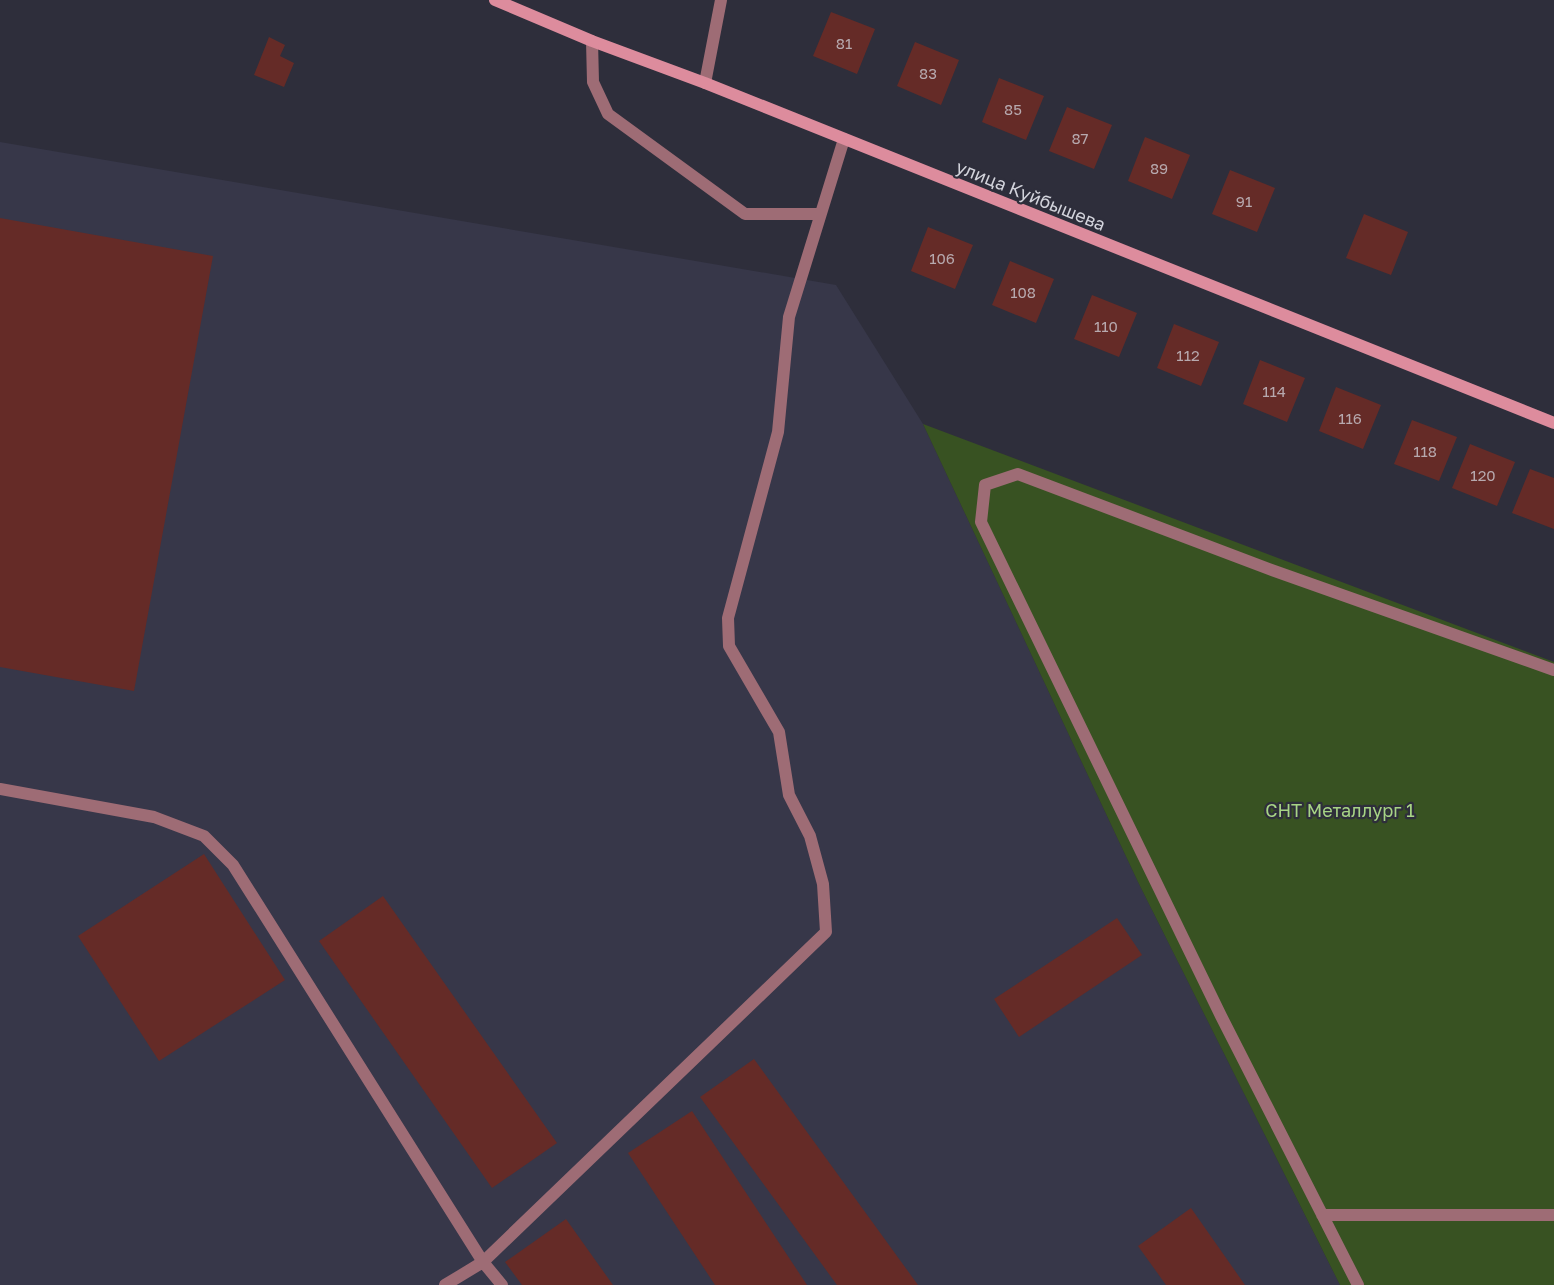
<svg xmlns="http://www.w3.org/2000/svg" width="1554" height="1285" viewBox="0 0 1554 1285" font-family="'Golos Text',sans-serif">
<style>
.built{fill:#373749}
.green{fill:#385222}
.building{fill:#652b27}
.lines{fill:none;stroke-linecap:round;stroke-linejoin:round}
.lane{stroke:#9e6c75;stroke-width:12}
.secondary{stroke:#dd8c9d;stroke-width:12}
.labels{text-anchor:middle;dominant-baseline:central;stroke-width:4.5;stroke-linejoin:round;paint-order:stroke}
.number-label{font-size:15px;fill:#b7a9ae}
.street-label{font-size:18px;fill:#d2d3db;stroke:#2e2e3b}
.park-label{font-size:18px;fill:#a7d485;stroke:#2e2e3b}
</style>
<rect width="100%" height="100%" fill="#2e2e3b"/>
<path class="built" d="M0,142L836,285L923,424L1138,882L1340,1285H0Z"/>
<path class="green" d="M923,424L1554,662V1285H1340L1138,882Z"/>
<path class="building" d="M831,12L875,29L857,74L813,56Z
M269,37L285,45L280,56L294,63L284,87L254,75Z
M915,42L959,60L941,105L897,86Z
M999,78L1044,96L1026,140L982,122Z
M1067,107L1112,125L1094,169L1049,151Z
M1145,137L1190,155L1172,199L1128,181Z
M1230,170L1275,188L1257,232L1212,214Z
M1364,214L1408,232L1391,275L1346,258Z
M0,218L213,256L134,691L0,667Z
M928,227L973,245L955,289L911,271Z
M1010,261L1054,279L1036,323L992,305Z
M1092,295L1137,313L1119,357L1074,339Z
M1174,324L1219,342L1201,386L1157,368Z
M1260,360L1305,378L1287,422L1243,404Z
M1336,387L1381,405L1363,449L1319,431Z
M1412,420L1457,437L1439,481L1394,464Z
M1470,444L1515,462L1497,506L1452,488Z
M1530,469L1554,478V529L1512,513Z
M204,854L285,980L159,1061L78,936Z
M383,896L557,1143L492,1188L319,941Z
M1117,918L1142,955L1019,1037L994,999Z
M754,1059L918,1285H837L700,1097Z
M692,1111L807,1285H715L628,1153Z
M1191,1208L1245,1285H1166L1138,1246Z
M566,1219L613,1285H522L505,1262Z"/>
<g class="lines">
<path class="lane" d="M592,41L593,82L608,114L745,214H820
M705,83L721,0
M0,789L154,817L204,836L233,865L483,1262L826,932L823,884L810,836L789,795L779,732L729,646L728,618L778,432L789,317L844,139
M1322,1215H1554
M445,1285L483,1262L502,1285
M1358,1285L1221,1016L981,522L985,485L1018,474L1269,569L1554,670"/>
<path class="secondary" d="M495,0L592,41L705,83L1554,423"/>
</g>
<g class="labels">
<g class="number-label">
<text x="844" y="43">81</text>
<text x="928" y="73">83</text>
<text x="1013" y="109">85</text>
<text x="1080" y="138">87</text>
<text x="1159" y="168">89</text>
<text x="1244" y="201">91</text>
<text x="942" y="258">106</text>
<text x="1023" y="292">108</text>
<text x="1106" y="326">110</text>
<text x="1188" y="355">112</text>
<text x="1274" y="391">114</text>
<text x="1350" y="418">116</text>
<text x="1425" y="451">118</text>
<text x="1483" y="475">120</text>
</g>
<g class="street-label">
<text transform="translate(1031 195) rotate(22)">улица Куйбышева</text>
</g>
<g class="park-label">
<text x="1340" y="810">СНТ Металлург 1</text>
</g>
</g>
</svg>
